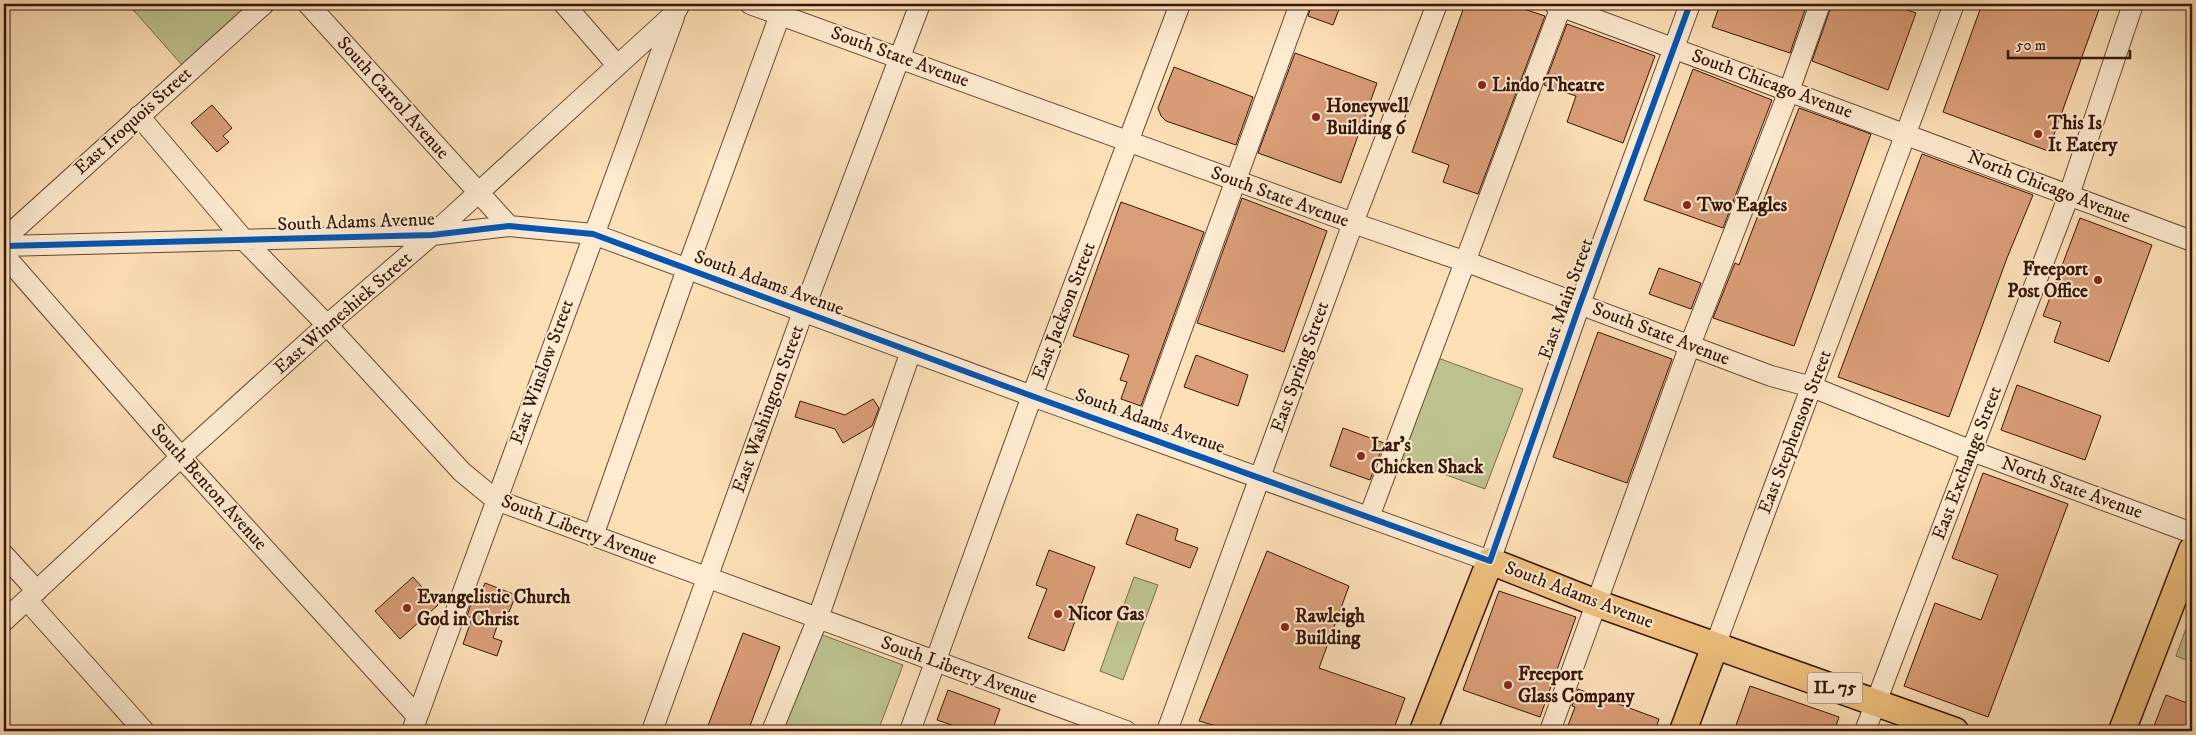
<svg xmlns="http://www.w3.org/2000/svg" width="2196" height="735" viewBox="0 0 2196 735" font-family="'IM FELL DW Pica',serif">
<style>
.green{fill:#bdc390;stroke:#7a6c4c}
.building{fill:#da9e78;stroke:#371507}
.lines{fill:none;stroke-linecap:round;stroke-linejoin:round}
.minor-casing{stroke:#694833;stroke-width:22}
.major-casing{stroke:#371507;stroke-width:29}
.minor{stroke:#feebd0;stroke-width:20}
.major{stroke:#efc07c;stroke-width:26}
.cycleway-casing{stroke:#feebd0;stroke-width:9}
.cycleway{stroke:#0057b8;stroke-width:6}
.poi-dot{fill:#8f2418;stroke:#feebd0;stroke-width:2}
.labels{text-anchor:middle;dominant-baseline:central;stroke-width:4;stroke-linejoin:round;paint-order:stroke}
.shield{fill:#feebd0;stroke:#735543;stroke-width:1}
.shield-label{font-size:18px;font-weight:bold;fill:#371507}
.street-label{font-size:19px;fill:#371507;stroke:#feebd0}
.poi-label{font-size:19px;font-weight:bold;fill:#371507;stroke:#feebd0;text-anchor:start}
</style>
<rect width="100%" height="100%" fill="#fee0b7"/>
<filter id="stains"><feTurbulence type="fractalNoise" baseFrequency=".004" numOctaves="4"/><feColorMatrix values="0 0 0 0 .2 0 0 0 0 .09 0 0 0 0 .02 0 0 0 .5 -.17"/></filter>
<radialGradient id="worn" r=".72"><stop offset=".6" stop-color="#630" stop-opacity="0"/><stop offset="1" stop-color="#630" stop-opacity=".3"/></radialGradient>
<path class="green" d="M128,4H250L182,65Z
M1438,358L1523,389L1485,489L1400,458Z
M1134,577L1158,585L1123,680L1100,671Z
M2192,612V662L2176,656Z
M820,634L903,665L878,731H783Z"/>
<path class="building" d="M1312,4H1341L1333,25L1308,16Z
M1465,4H1509L1545,16L1478,194L1443,182L1449,165L1412,152Z
M1720,4H1807L1790,53L1712,27Z
M1832,4H1891L1916,13L1888,90L1812,61Z
M1982,4H2101L2048,151L1943,112Z
M1567,24L1655,56L1623,143L1567,122L1576,96L1544,85Z
M1295,53L1377,83L1341,183L1258,153Z
M1174,67L1253,97L1236,145L1166,121L1161,116L1158,108Z
M1693,69L1772,100L1723,228L1644,200Z
M212,105L232,128L223,136L229,142L217,152L191,123Z
M1799,108L1871,134L1794,346L1713,318L1735,263L1739,265Z
M1922,154L2033,195L2007,258L1949,417L1838,377Z
M1242,198L1327,231L1284,352L1197,323Z
M1121,202L1204,232L1141,406L1121,399L1127,382L1120,380L1129,355L1073,336Z
M2080,218L2152,245L2109,362L2054,342L2061,322L2043,316Z
M1659,268L1701,283L1691,309L1649,294Z
M1598,332L1672,359L1627,483L1553,457Z
M1196,355L1248,375L1238,406L1184,387Z
M2017,385L2101,416L2085,460L2001,430Z
M873,399L879,408L872,426L843,443L835,429L795,417L800,401L845,415Z
M1343,428L1384,443L1370,480L1330,466Z
M1983,473L2068,504L1988,717L1904,686L1935,603L1981,620L1998,575L1952,558Z
M1137,514L1178,529L1175,540L1198,548L1190,568L1126,544Z
M1049,550L1095,567L1064,651L1028,638L1047,589L1036,585Z
M1267,551L1349,586L1319,668L1405,698L1393,731H1233L1199,721Z
M413,577L438,605L400,639L375,611Z
M485,583L516,595L509,612L503,609L493,638L502,641L497,656L463,644L472,618L467,616L471,604L476,605Z
M1499,591L1576,617L1540,717L1463,690Z
M743,633L780,647L748,731H706Z
M1750,686L1839,717L1834,731H1734Z
M1578,689L1659,719L1655,731H1566L1575,707L1572,706Z
M948,690L1000,709L992,731H969L937,720Z
M2166,695L2192,705V731H2152Z"/>
<g class="lines">
<g class="minor-casing">
<path id="minor" d="M308,4L509,226
M564,4L617,65
M750,4L1353,223L1475,265L1771,376L1812,387L1972,451L2192,533
M1554,4L2192,241
M139,116L245,241L327,325L462,472L496,500L1126,731
M4,239L264,4
M4,246L432,235L509,226L593,234L1032,396L1490,561L1580,304L1690,4
M4,255L181,457L417,716
M1143,435L1300,4
M1369,517L1562,4
M593,536L687,269L784,4
M4,555L37,591
M27,600L144,731
M4,621L181,457L327,325L432,235L675,13L680,4
M1715,646L1954,4
M412,731L674,17
M652,731L803,312L920,4
M772,731L818,618L911,351
M910,731L1032,396L1180,4
M1167,731L1353,223L1437,4
M1550,731L1690,345L1789,91L1820,4
M1865,731L2069,195L2133,4"/>
</g>
<g class="major-casing">
<path id="major" d="M1423,731L1490,561L1604,606L1955,731
M1683,731L1715,646
M2122,731L2192,550"/>
</g>
<use href="#minor" class="minor"/>
<use href="#major" class="major"/>
<g class="cycleway-casing">
<path id="cycleway" d="M4,246L432,235L509,226L593,234L1032,396L1490,561L1580,304L1690,4"/>
</g>
<use href="#cycleway" class="cycleway"/>
</g>
<g class="poi-dot">
<circle cx="1482" cy="85" r="5"/>
<circle cx="1316" cy="117" r="5"/>
<circle cx="2038" cy="134" r="5"/>
<circle cx="1687" cy="205" r="5"/>
<circle cx="2098" cy="280" r="5"/>
<circle cx="1361" cy="456" r="5"/>
<circle cx="407" cy="608" r="5"/>
<circle cx="1058" cy="614" r="5"/>
<circle cx="1285" cy="627" r="5"/>
<circle cx="1508" cy="685" r="5"/>
</g>
<g class="labels">
<rect class="shield" x="1807.5" y="672.5" width="55" height="31" rx="4"/>
<g class="shield-label">
<text x="1835" y="688">IL 75</text>
</g>
<g class="street-label">
<text transform="translate(900 57) rotate(20)">South State Avenue</text>
<text transform="translate(1772 84) rotate(20)">South Chicago Avenue</text>
<text transform="translate(393 98) rotate(48)">South Carrol Avenue</text>
<text transform="translate(133 121) rotate(-42)">East Iroquois Street</text>
<text transform="translate(2049 187) rotate(21)">North Chicago Avenue</text>
<text transform="translate(1280 197) rotate(20)">South State Avenue</text>
<text transform="translate(356 222) rotate(-2)">South Adams Avenue</text>
<text transform="translate(769 283) rotate(20)">South Adams Avenue</text>
<text transform="translate(1566 299) rotate(-70)">East Main Street</text>
<text transform="translate(1064 311) rotate(-69)">East Jackson Street</text>
<text transform="translate(343 313) rotate(-41)">East Winneshiek Street</text>
<text transform="translate(1661 334) rotate(21)">South State Avenue</text>
<text transform="translate(1300 367) rotate(-70)">East Spring Street</text>
<text transform="translate(542 372) rotate(-70)">East Winslow Street</text>
<text transform="translate(768 409) rotate(-70)">East Washington Street</text>
<text transform="translate(1150 421) rotate(20)">South Adams Avenue</text>
<text transform="translate(1795 432) rotate(-69)">East Stephenson Street</text>
<text transform="translate(1967 463) rotate(-69)">East Exchange Street</text>
<text transform="translate(209 487) rotate(48)">South Benton Avenue</text>
<text transform="translate(2072 488) rotate(20)">North State Avenue</text>
<text transform="translate(579 530) rotate(21)">South Liberty Avenue</text>
<text transform="translate(1579 595) rotate(21)">South Adams Avenue</text>
<text transform="translate(959 670) rotate(20)">South Liberty Avenue</text>
</g>
<g class="poi-label">
<text x="1492" y="85">Lindo Theatre</text>
<text x="1326" y="106">Honeywell<tspan x="1326" dy="22">Building 6</tspan></text>
<text x="2048" y="123">This Is<tspan x="2048" dy="22">It Eatery</tspan></text>
<text x="1697" y="205">Two Eagles</text>
<text x="2088" y="269" text-anchor="end">Freeport<tspan x="2088" dy="22">Post Office</tspan></text>
<text x="1371" y="445">Lar's<tspan x="1371" dy="22">Chicken Shack</tspan></text>
<text x="417" y="597">Evangelistic Church<tspan x="417" dy="22">God in Christ</tspan></text>
<text x="1068" y="614">Nicor Gas</text>
<text x="1295" y="616">Rawleigh<tspan x="1295" dy="22">Building</tspan></text>
<text x="1518" y="674">Freeport<tspan x="1518" dy="22">Glass Company</tspan></text>
</g>
</g>
<rect width="2196" height="735" fill="none" stroke="#fee0b7" stroke-width="20"/>
<rect x="5" y="5" width="2186" height="725" fill="none" stroke="#371507" stroke-width="2.5"/>
<rect x="10" y="10" width="2176" height="715" fill="none" stroke="#371507"/>
<path d="M2008 50v8h122v-8" fill="none" stroke="#371507" stroke-width="2.5"/>
<text x="2016" y="50" font-size="15" fill="#371507" stroke="#feebd0" stroke-width="4" paint-order="stroke">50 m</text>
<rect width="100%" height="100%" filter="url(#stains)"/>
<rect width="100%" height="100%" fill="url(#worn)"/>
</svg>
